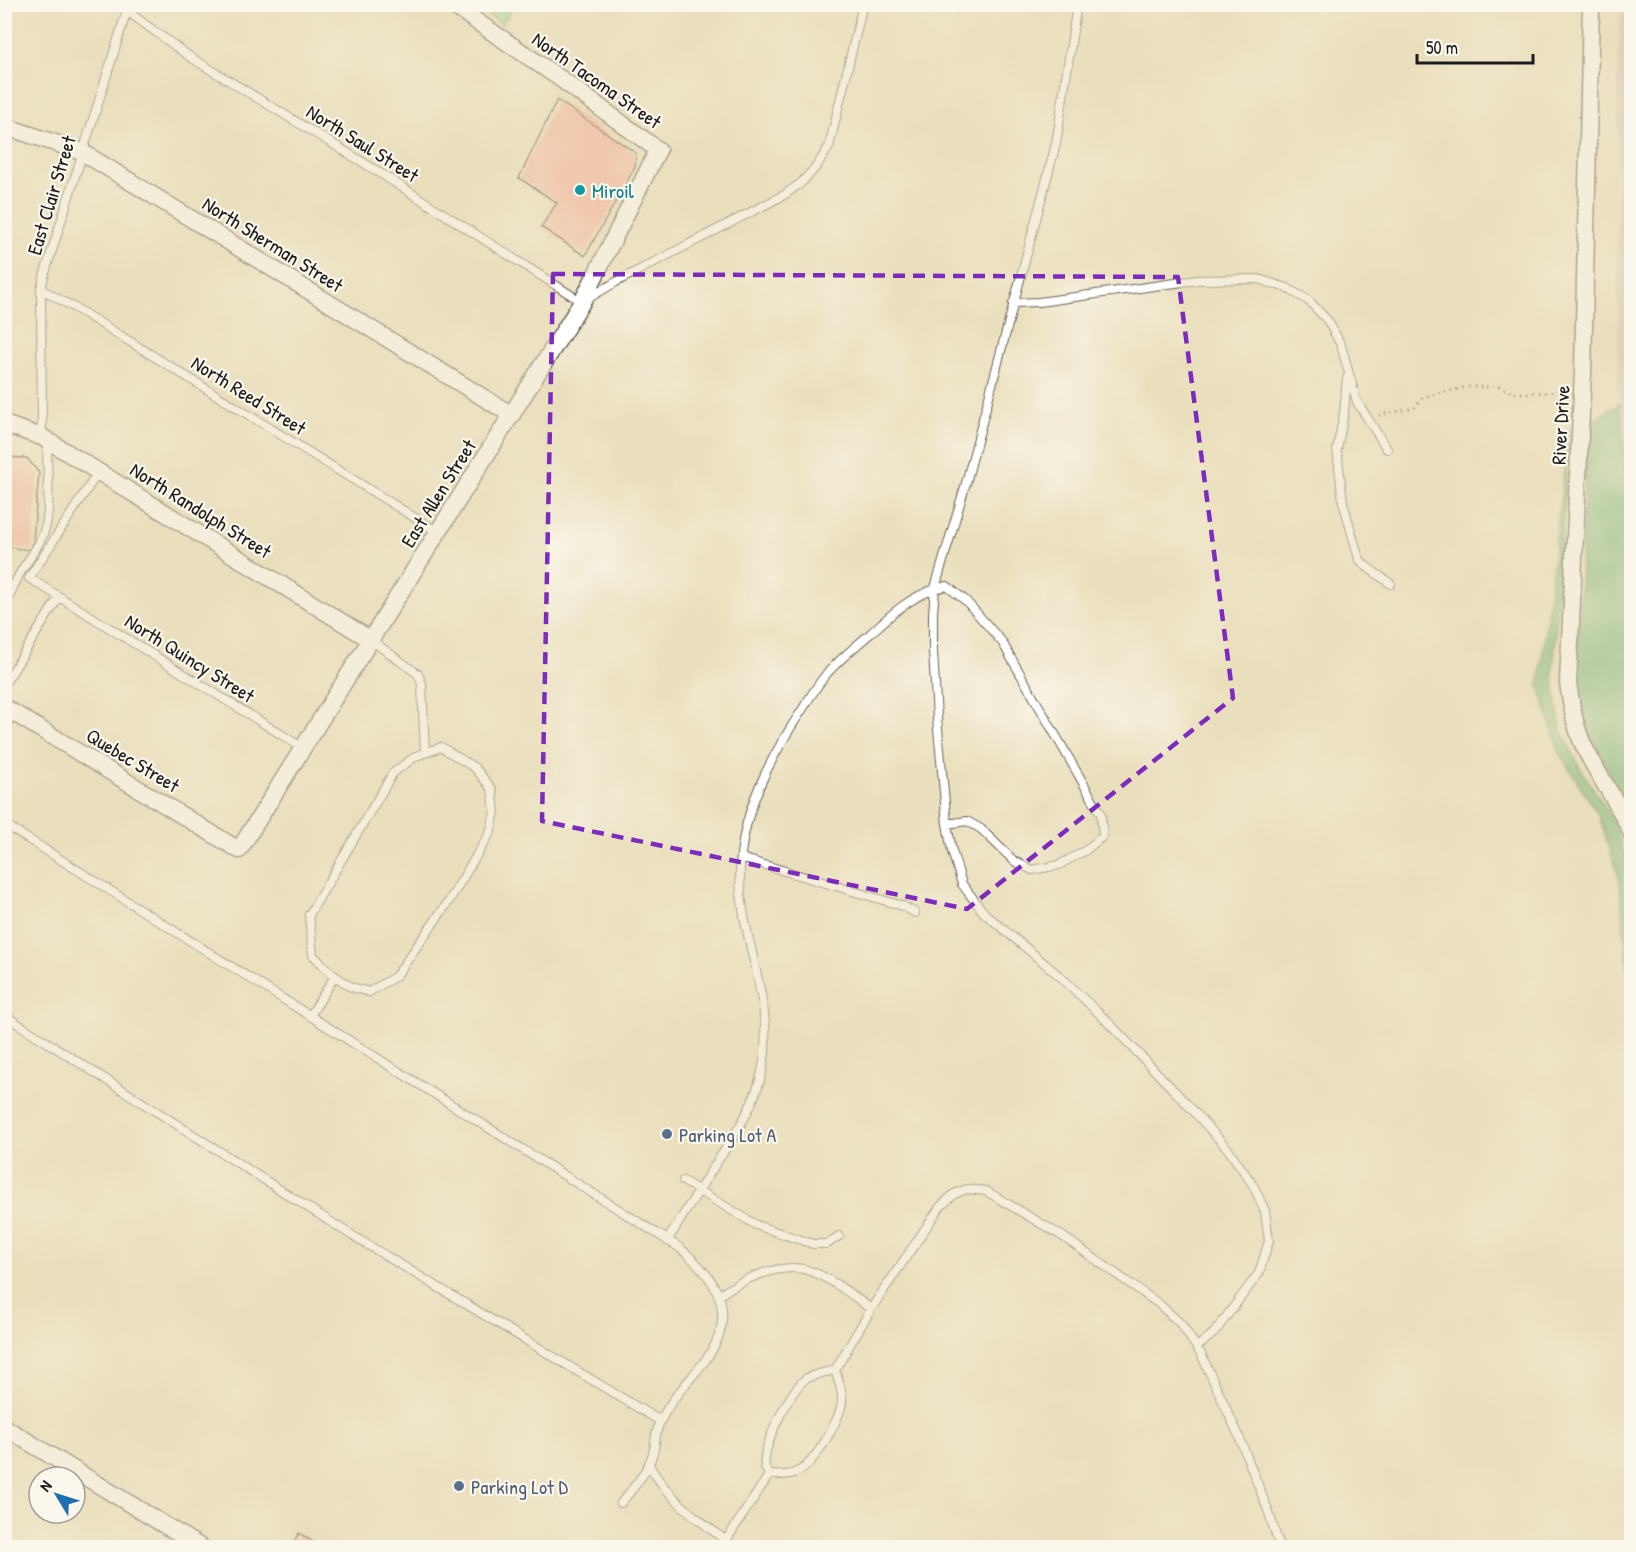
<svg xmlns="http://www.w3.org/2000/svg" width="1636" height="1552" viewBox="0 0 1636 1552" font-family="'Patrick Hand',sans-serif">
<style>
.industrial{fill:#d1bfbd}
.green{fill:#8ed58f;stroke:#557856;stroke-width:1.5}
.forest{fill:#72b67a;stroke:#47694b;stroke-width:1.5}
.building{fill:#f9ad9b}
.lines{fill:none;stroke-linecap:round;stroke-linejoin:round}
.lane-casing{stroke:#646054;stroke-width:10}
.street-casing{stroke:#646054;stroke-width:19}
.path{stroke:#646054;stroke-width:3;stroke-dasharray:1.5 4.5;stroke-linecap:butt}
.lane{stroke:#fff;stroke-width:8}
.street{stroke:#fff;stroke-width:16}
.marked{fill:none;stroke:#7b2cbf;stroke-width:4.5;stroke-dasharray:12 8;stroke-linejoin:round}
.culture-dot{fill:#0f9aa8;stroke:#fbf7ec;stroke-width:2}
.service-dot{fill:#5c6f8a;stroke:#fbf7ec;stroke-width:2}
.labels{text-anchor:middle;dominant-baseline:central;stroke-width:4.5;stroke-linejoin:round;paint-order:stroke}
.street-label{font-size:20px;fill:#1c1c1c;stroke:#fbf7ec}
.culture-label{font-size:20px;fill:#0d838f;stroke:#fbf7ec;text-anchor:start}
.service-label{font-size:20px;fill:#4e5e75;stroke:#fbf7ec;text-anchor:start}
</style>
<rect width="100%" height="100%" fill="#fbf7ec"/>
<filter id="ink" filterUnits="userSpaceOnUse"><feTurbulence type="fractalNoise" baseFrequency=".0167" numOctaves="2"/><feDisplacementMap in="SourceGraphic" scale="12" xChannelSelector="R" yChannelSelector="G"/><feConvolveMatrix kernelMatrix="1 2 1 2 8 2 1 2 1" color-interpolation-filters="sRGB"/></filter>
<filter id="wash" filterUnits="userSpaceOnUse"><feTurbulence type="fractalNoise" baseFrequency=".008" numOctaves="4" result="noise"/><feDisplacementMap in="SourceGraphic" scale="24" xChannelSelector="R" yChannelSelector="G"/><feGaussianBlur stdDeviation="1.35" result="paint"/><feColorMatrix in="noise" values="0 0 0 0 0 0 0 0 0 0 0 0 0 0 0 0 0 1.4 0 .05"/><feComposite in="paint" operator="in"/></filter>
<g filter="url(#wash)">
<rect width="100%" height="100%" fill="#eadfbc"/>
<path class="industrial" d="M1621,5H1631V550L1618,384V58Z"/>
<path class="green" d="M473,5H514L502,24Z"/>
<path class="forest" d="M1620,404L1632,550L1631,817L1591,736L1581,705L1577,660L1587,423Z
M1569,427L1553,676L1561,729L1580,768L1613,819L1627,863L1632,885L1631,1005L1620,880L1598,814L1560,754L1539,686Z"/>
<g id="blocks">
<path class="building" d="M557,100L636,153L635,167L585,256L541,227L557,203L519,178Z
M4,457L27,458L39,473L32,550L4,547Z
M299,1533L310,1540L322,1548H290Z"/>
</g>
</g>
<g filter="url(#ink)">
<use href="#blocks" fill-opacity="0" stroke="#646054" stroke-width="1.5"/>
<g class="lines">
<g class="lane-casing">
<path id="lane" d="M1077,4L1056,144L966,483L935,588L933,613V651L937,718L947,824L952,851L962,884L984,913L1062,978L1111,1025L1186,1103L1228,1149L1253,1185L1265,1211L1269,1241L1259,1273L1214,1333L1197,1347
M127,11L190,57L364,163L582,302L616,282L784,195L801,183L816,167L829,147L863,4
M41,289L82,312L438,532
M1013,303L1039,302L1197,280L1258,279L1287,288L1309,301L1328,321L1341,345L1357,402L1387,449
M1347,378L1344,413L1337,450L1343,502L1359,559L1367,567L1391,584
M42,437L41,289L45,273L129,4
M99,471L29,578L303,748
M4,610C9,599 12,589 17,579C26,560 41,547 46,525C52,496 45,470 48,441
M371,640L418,674L422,684L425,753
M4,685L59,597
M441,747L475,768L492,789L495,812L490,833L449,901L396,976L369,992L351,987L331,973L313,955L309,915L393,773L416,756Z
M4,824L680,1248C720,1281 739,1316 704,1362C689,1381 670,1400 660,1422C655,1432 656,1442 653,1453C647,1473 634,1487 621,1503
M741,858L903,906L915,913
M4,1015L353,1236L660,1421
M310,1016L335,976
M683,1181L756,1225L813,1244H827L839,1236
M667,1241C682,1217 698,1192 713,1168C734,1136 756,1105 763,1067C775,1001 740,939 740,874C740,813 771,756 804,707C810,697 817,686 824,677C837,661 855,647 871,633C892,613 917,591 947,586L966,601L1002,642L1101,814L1103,836L1086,850L1059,865L1032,870L1014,861L981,829L967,821L947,824
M720,1295C740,1280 777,1264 803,1269C824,1273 854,1296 871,1309
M835,1370C838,1379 843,1391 842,1402C840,1419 818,1456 805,1467C796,1475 781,1476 769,1475C768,1472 765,1469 765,1466C761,1448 791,1387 807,1378C815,1374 826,1372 835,1370L871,1309L940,1207L954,1194L967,1189L986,1191L1062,1236L1159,1304L1181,1324L1201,1354L1238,1434L1269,1513L1280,1548
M649,1465C667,1497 696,1518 725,1540
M721,1548L769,1475"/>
</g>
<g class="street-casing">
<path id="street" d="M1591,4L1583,372L1568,683C1571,703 1574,723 1582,742C1596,774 1618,801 1632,834
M4,126L82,152L512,415
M4,424L42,437L371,640
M4,707L239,850L582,302L658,150L561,79L451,4
M4,1427L202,1548"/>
</g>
<path class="path" d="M1379,415L1414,408L1423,397L1467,387H1499L1514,393L1569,392"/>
<use href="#lane" class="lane"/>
<use href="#street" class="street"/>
</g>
</g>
<path d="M0 0H1636V1552H0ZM553,274L1178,277L1233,698L967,909L542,821Z" fill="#eadfbc" fill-opacity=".55" fill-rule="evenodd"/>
<path class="marked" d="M553,274L1178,277L1233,698L967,909L542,821Z"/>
<circle class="culture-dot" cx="580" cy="190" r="6"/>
<g class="service-dot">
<circle cx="667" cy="1134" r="6"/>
<circle cx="459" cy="1486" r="6"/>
</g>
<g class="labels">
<g class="street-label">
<text transform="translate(597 80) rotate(35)">North Tacoma Street</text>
<text transform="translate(363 143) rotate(32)">North Saul Street</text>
<text transform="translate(51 195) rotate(-73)">East Clair Street</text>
<text transform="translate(273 244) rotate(32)">North Sherman Street</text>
<text transform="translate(249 395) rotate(32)">North Reed Street</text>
<text transform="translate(1560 425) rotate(-87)">River Drive</text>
<text transform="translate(438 493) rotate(-58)">East Allen Street</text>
<text transform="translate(201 510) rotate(32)">North Randolph Street</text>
<text transform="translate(190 658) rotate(32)">North Quincy Street</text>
<text transform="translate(133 760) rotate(31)">Quebec Street</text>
</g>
<g class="culture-label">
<text x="592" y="190">Miroil</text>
</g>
<g class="service-label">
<text x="679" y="1134">Parking Lot A</text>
<text x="471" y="1486">Parking Lot D</text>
</g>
</g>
<rect width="1636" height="1552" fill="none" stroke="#fbf7ec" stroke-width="24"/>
<g transform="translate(57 1495) rotate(308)"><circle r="28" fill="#fbf7ec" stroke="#a29f99" stroke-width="1.5"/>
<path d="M0-4.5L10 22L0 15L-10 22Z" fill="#1f6fb2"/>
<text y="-9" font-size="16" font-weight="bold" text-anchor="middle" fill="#1c1c1c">N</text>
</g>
<path d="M1417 54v9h116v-9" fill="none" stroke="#1c1c1c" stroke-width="3"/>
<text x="1426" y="54" font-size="18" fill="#1c1c1c" stroke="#fbf7ec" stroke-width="4.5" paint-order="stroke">50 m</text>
</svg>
